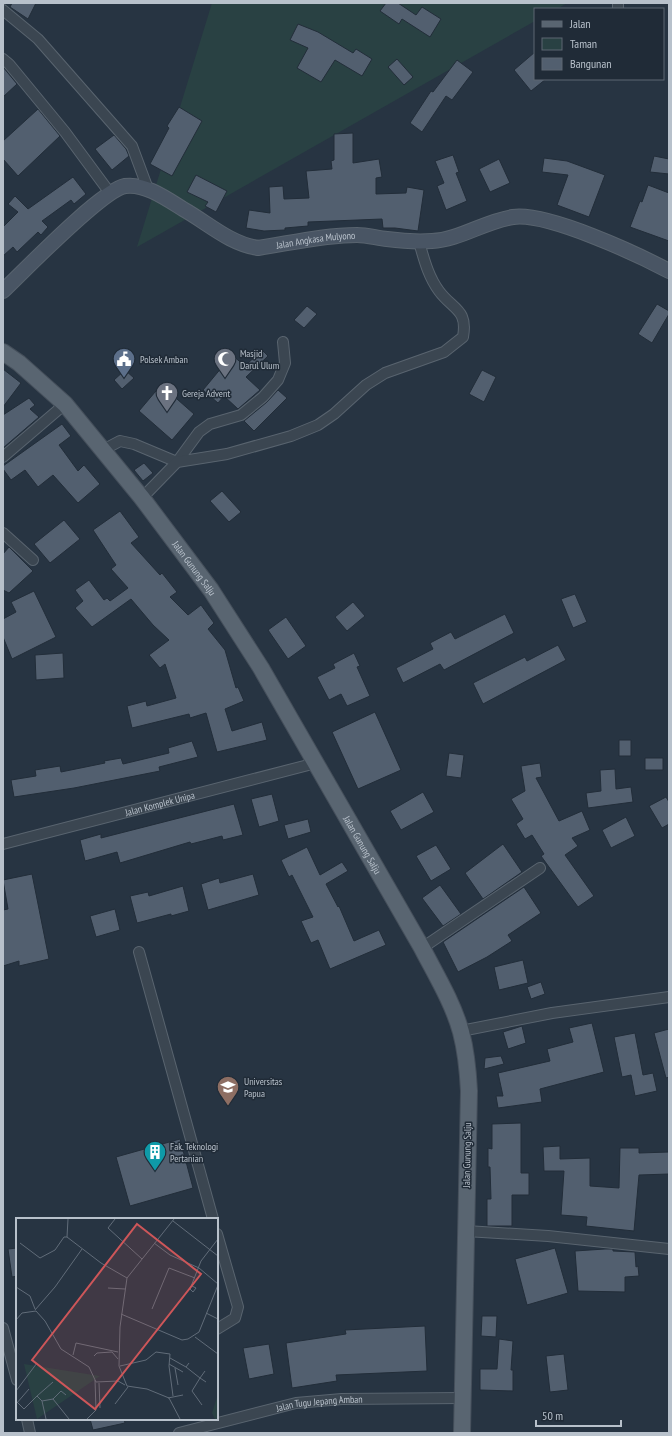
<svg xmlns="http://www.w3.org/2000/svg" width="672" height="1436" viewBox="0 0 672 1436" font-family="'PT Sans Narrow',sans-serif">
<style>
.green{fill:#294143}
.building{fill:#525f6f;stroke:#222d39}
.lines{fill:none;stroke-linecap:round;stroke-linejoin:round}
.minor-casing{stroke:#59646f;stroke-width:12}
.secondary-casing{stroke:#59646f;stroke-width:16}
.primary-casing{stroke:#454f5b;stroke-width:18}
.minor{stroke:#3b4651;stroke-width:10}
.secondary{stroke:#495564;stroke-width:14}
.primary{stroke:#596571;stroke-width:16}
.labels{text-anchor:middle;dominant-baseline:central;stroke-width:3;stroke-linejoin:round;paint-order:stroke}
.street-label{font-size:10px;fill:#b8c1cb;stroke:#202b37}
.poi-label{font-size:10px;fill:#b8c1cb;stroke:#202b37;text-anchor:start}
.inset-road{fill:none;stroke:#616c79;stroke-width:1}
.view{fill:#cd5659;fill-opacity:0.15;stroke:#cd5659;stroke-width:2}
.inset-edge{fill:none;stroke:#b8c1cb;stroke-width:2}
</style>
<rect width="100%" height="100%" fill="#273442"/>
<path class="green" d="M212,3H567L557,9H535V21L137,247Z"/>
<path class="building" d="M12,3H36L28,19L10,7Z
M386,3H398L416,15L422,7L441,19L430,37L402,19L399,24L380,11Z
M298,24L318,32L353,53L356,49L372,59L362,76L335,60L321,82L297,68L308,48L290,40Z
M535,52V79H546L531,91L514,70Z
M397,59L413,77L404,85L388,67Z
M457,60L473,72L452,100L446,96L422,132L410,123L431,91L433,92Z
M3,67L17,84L3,97Z
M179,107L202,121L172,176L150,164L169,128L167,126Z
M38,109L60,136L18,176L3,159V141Z
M353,133V163L379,159L382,177L376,178V194L406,193L407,187L424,190L418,231L395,228H383L382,219L308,222V226L285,228V230L264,231L246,228L249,210L270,213L269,187L283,186L284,199L309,198L306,171L332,169L331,161L334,160V134Z
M114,135L126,149L129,156L112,170L95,149Z
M453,155L459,172L456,173L467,201L446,210L437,186L444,183L435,161Z
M654,156L669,159V174L650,172Z
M544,158L567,161L605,175L589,217L557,205L568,175L542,172Z
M499,159L510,183L490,192L479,169Z
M196,175L227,191L216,212L205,206L208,202L187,192Z
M73,177L86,194L74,204L71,200L42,221L48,227L41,235L38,232L17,252L13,247L3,256V227L18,212L8,204L15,196L28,209Z
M648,185L669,193V241L630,227L640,201L642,202Z
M657,304L669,311V314L652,343L638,334Z
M307,306L317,314L304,328L294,320Z
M262,350L268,356L246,377L260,390L238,409L224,396L218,403L203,390L232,355L245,366Z
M3,369L21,383L3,407Z
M125,370L134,378L122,389L114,380Z
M482,370L496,377L484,402L469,394Z
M161,385L194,414L172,440L139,411Z
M278,390L287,398L254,431L244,421L267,402Z
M29,398L35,405L30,409L39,417L3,448V415Z
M62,424L71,436L59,445L78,471L84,465L100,484L78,503L53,475L38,487L25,470L11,480L3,469V466Z
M144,463L153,473L143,481L134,470Z
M222,491L241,512L229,522L210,501Z
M120,511L139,537L131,543L160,575L162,573L177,592L170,597L188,615L201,605L214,623L208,629L225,650L236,688L238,687L244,701L225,709L232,731L262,722L267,740L217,752L206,713L190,718L189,714L132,728L127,706L146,701L147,706L176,698L165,664L160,668L149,655L169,640L153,625L131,599L92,627L75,608L83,601L75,590L89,580L104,600L107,598L110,601L128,588L111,569L116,565L93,530Z
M64,520L80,539L50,563L34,544Z
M9,547L33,571L9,593L3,590V554Z
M34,591L56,637L12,659L3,637V619L16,612L11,602Z
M575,594L587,622L573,628L561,599Z
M353,602L365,616L347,631L335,617Z
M505,614L514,633L444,670L440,664L403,683L396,668L433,649L430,643L451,632L455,639Z
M286,617L306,646L288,659L268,630Z
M558,645L566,660L483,704L473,683L525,657L527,661Z
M63,653L64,678L36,680L35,655Z
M354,653L360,666L357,667L370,696L347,706L341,694L329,700L317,677L335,668L333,664Z
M375,712L401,770L358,789L332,732Z
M619,740H631V756H619Z
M192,741L198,757L159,767L160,771L74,788L14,797L11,780L36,776L35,770L60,766L61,772L105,763L104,761L121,758L123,764L169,753L168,748Z
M449,753L464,755L461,778L446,776Z
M645,758H663V770H645Z
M540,763L542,777L536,778L559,821L582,811L590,830L572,838L578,846L565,855L594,896L578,907L541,856L544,854L532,835L525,839L516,824L523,819L511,799L525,791L521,766Z
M615,769L616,789L631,787L633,802L588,808L586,793L601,791L600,770Z
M423,792L434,812L401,830L390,811Z
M272,794L279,821L259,827L251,799Z
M666,797L669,802V824L662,828L649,806Z
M234,804L243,835L223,840L222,836L191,844L190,842L120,863L117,852L85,861L80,840L101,834V838Z
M626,817L635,836L611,848L602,830Z
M308,819L311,832L288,839L284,825Z
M503,844L522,872L483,899L465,873Z
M436,845L451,869L431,881L416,856Z
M307,847L320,875L342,862L348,871L326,884L338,907L339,906L354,941L379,930L386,945L330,969L318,940L311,943L301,921L313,917L292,875L289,877L281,860Z
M32,874L49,959L19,966V961L3,966V910L8,909L3,880Z
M253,874L259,895L208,910L201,884L219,878L220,883Z
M440,885L461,914L443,926L422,898Z
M183,886L189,911L171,916V914L137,923L130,896L148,892L149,896Z
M524,887L541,913L508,935L512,941L487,957L458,972L443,942Z
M115,909L120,930L96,937L90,916Z
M523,960L528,983L499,990L494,967Z
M541,982L545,994L531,999L527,987Z
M592,1023L604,1072L540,1089L542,1102L498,1108L496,1096H503L498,1073L550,1061L547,1049L573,1042L569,1028Z
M522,1026L526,1043L508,1049L503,1032Z
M669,1029V1077L666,1078L654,1033Z
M635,1033L643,1075L653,1073L657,1091L635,1096L631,1075L622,1077L614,1037Z
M501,1056L504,1064L484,1069L485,1058Z
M521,1123V1173H529V1195H512V1226H487V1199H491L490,1167H488V1148L492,1149V1124Z
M180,1139L193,1188L130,1206L116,1157Z
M560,1146V1159L590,1158V1186L619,1188L620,1148H639V1153L669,1152V1174L639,1175L634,1231L586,1226L587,1217L561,1215L564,1171H544L543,1147Z
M17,1248V1276L12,1277L8,1249Z
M555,1248L568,1293L527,1305L515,1259Z
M605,1249H613V1251L635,1252L636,1267L638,1266L639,1276L625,1277V1292L578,1291L575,1251Z
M482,1316H497L496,1337L481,1336Z
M425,1326L427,1371L336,1375L337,1381L292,1388L286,1343L346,1334L345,1330Z
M499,1339L513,1341L511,1370H513V1391L480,1390V1369H497Z
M269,1344L274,1374L249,1379L243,1348Z
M564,1354L568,1390L550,1392L546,1356Z
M90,1419H124L125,1423L93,1430Z"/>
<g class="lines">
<g class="minor-casing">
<g id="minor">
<path d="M618,8V3"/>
<path d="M3,10L38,39L132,146L148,189"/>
<path d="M3,59L9,64L65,132L110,193"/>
<path d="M103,450L120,441L134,444L177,462L199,432L210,424L241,415L263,397L278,380L285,363L283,342"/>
<path d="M3,457L65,404"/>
<path d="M142,498L177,462L227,454L291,436L318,425L334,414L366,385L385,373L444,352L463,337C468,309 453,310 439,291C428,276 424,259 419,242"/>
<path d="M3,533L33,560"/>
<path id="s1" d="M3,844L316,763"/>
<path d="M422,948L540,868"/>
<path d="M139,952L213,1219"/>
<path d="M461,1031L552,1013L669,997"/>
<path d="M466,1231L548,1236L669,1249"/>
<path d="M217,1234L238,1307L235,1318L217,1329"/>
<path d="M3,1328L17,1380"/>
<path d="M27,1419L30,1433"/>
<path id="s2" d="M179,1433L296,1403L342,1399L462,1398"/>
</g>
</g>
<g class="secondary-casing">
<g id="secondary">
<path id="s3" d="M3,291C25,270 102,190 125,186C145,183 167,199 183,209C208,223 230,244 258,248C291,243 324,235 357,235C367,235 377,238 387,239C402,241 417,242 432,241C459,240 485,221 513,217C547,212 637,254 669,271"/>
</g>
</g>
<g class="primary-casing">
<g id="primary">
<path id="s4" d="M3,352L19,363L65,404L142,498L211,590L261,668L422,948C436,975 453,1003 461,1032C466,1051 468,1071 469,1091L462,1433"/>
</g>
</g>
<use href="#minor" class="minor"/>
<use href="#secondary" class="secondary"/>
<use href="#primary" class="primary"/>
</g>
<defs>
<g id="civic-pin" transform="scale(1.15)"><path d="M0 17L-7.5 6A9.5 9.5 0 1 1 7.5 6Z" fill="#5c6f8a" stroke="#202b37"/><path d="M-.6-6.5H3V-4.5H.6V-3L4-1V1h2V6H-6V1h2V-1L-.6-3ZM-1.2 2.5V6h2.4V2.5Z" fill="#fff"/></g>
<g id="mosque-pin" transform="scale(1.15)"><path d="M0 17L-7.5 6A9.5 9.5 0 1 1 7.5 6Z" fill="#6b7280" stroke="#202b37"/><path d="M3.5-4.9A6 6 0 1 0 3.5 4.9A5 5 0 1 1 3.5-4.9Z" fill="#fff"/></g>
<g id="church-pin" transform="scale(1.15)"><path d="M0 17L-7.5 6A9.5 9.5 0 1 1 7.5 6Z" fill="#6b7280" stroke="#202b37"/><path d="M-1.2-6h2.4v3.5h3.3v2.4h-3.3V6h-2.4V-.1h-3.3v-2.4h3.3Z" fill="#fff"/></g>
<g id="university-pin" transform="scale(1.15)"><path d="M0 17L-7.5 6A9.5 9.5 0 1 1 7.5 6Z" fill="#8d6e63" stroke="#202b37"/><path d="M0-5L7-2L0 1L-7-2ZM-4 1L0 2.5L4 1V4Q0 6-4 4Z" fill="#fff"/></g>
<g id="building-pin" transform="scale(1.15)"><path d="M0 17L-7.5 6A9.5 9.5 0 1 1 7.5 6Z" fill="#0f9aa8" stroke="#202b37"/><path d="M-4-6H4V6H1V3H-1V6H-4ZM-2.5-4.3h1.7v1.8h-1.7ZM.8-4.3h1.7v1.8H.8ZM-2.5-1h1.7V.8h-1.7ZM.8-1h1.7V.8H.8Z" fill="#fff"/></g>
</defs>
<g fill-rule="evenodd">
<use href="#civic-pin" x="124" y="359"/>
<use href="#mosque-pin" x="225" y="359"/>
<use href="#church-pin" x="167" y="393"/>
<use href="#university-pin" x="228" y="1087"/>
<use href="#building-pin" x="155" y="1152"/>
</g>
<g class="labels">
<g class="street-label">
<text stroke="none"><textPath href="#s3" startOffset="369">Jalan Angkasa Mulyono</textPath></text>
<text stroke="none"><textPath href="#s4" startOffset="290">Jalan Gunung Salju</textPath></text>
<text stroke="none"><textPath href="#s1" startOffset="162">Jalan Komplek Unipa</textPath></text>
<text stroke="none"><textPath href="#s4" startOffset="614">Jalan Gunung Salju</textPath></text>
<text transform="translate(467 1155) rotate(-89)">Jalan Gunung Salju</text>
<text stroke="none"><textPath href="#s2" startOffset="144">Jalan Tugu Jepang Amban</textPath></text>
</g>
<g class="poi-label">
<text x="240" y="353">Masjid<tspan x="240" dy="12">Darul Ulum</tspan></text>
<text x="140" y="359">Polsek Amban</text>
<text x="182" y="393">Gereja Advent</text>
<text x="244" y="1081">Universitas<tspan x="244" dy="12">Papua</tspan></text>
<text x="170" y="1146">Fak. Teknologi<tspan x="170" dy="12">Pertanian</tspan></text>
</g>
</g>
<g transform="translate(16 1218)">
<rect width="202" height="202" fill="#273442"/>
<path d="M8,146L84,158L21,201ZM202,176V201H199L196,195Z" fill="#294143"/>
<path class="inset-road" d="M52,1L51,19L85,45L111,60M99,1L92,10L126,41M158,1L111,60L104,109L103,148L111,168L131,171L153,180L164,201M157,3L202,38M4,25L24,40L39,32L48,19H51M138,25L154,37L183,50L202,66M176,68L180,70L177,74L174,71L185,43L202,21M0,69L14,78L19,91M92,70L109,71M136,91L153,50L179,60M19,92L39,69L66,31M190,95L202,101M105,96L166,122L172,121L183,114L202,67M0,102L6,95L20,93L29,103L45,131L73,149L80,164L102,163L109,167M179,119L202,136M57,137L60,125L102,134M78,138L81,135L96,134L102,141M154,140L170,149L173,145M153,146L167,154M104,148L130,142L140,134L154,136L153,148L157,178M170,149L184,160L176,173L186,187M159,150L162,167M189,153L184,160L190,164M83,165L84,190M0,173L21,145M21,178L37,164M152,180L167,177M37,181L53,201M0,183L8,191L21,178L26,183L30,201M26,183L37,181L45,173L50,177M0,186L13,171M99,186L112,169M71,201L80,192L79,162"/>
<path class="view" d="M121,6L185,56L79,191L16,142Z"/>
<rect width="202" height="202" class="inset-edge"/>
</g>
<rect width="672" height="1436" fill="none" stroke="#b8c1cb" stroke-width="8"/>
<rect x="534" y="8" width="130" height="72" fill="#202b37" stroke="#5d6772"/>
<rect x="542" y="21" width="20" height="6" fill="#596571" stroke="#5d6772"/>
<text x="570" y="28" font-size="12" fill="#b8c1cb">Jalan</text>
<rect x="542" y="38" width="20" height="12" fill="#294143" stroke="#5d6772"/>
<text x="570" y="48" font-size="12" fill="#b8c1cb">Taman</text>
<rect x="542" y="58" width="20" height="12" fill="#525f6f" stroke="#5d6772"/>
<text x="570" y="68" font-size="12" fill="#b8c1cb">Bangunan</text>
<path d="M536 1420v6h85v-6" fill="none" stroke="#b8c1cb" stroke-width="2"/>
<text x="542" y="1420" font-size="12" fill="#b8c1cb" stroke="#202b37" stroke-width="3" paint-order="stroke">50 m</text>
</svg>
